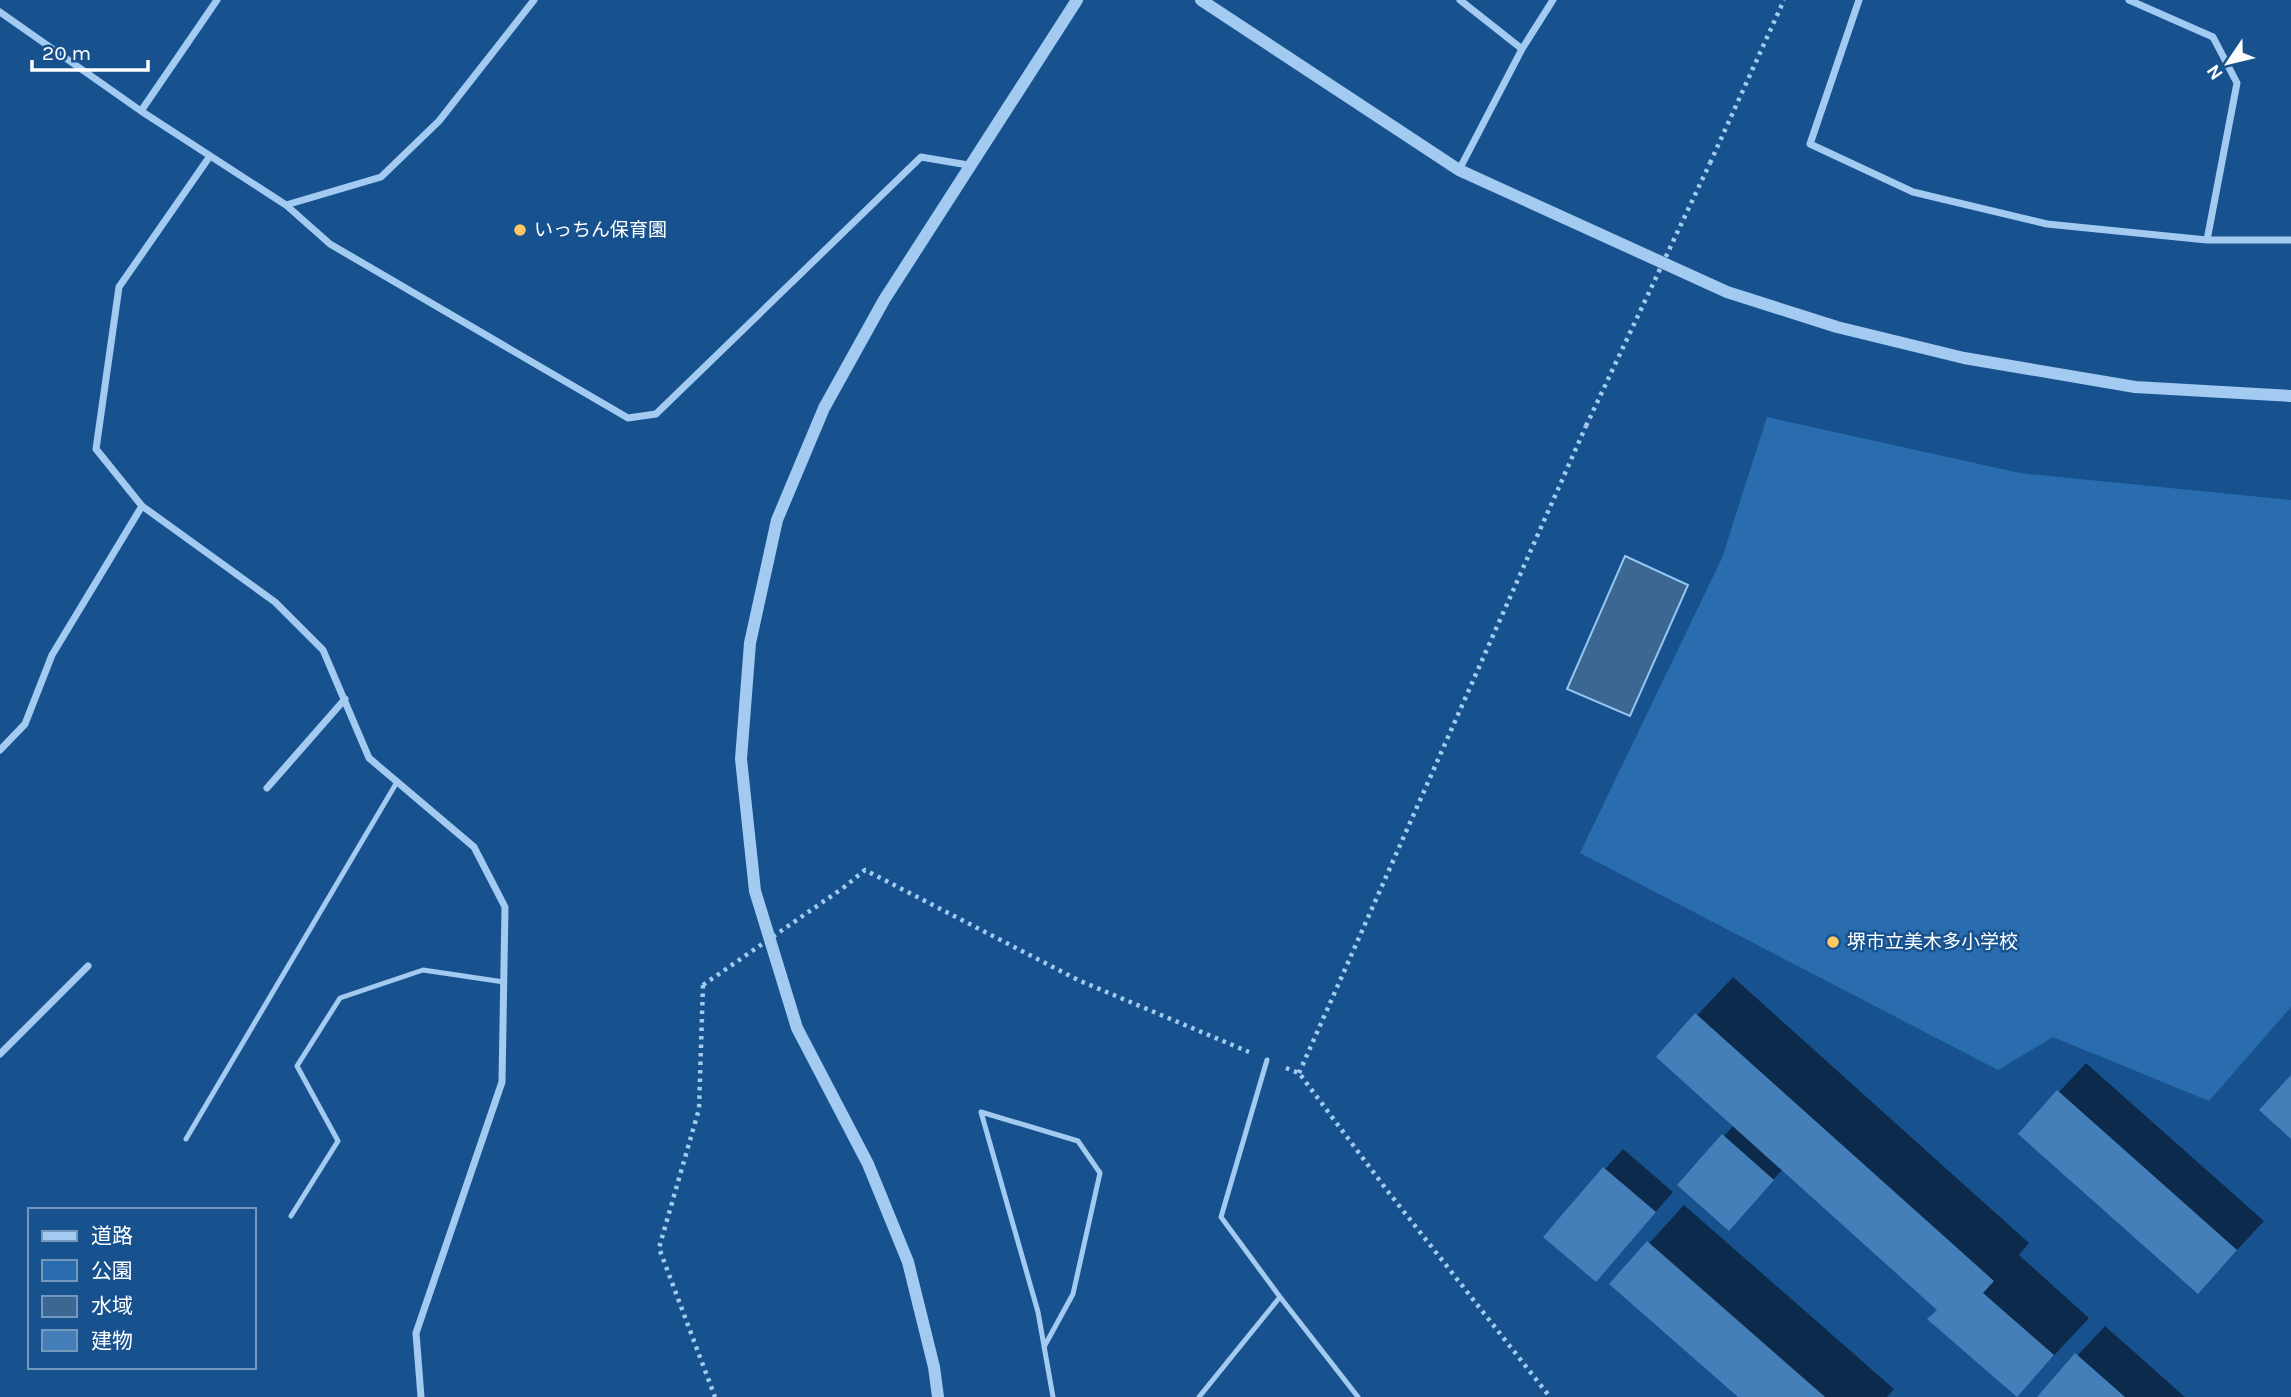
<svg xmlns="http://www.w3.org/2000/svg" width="2291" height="1397" viewBox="0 0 2291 1397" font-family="Karla,'Noto Sans JP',sans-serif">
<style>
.green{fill:#296dae}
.water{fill:#3c6793;stroke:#96c6f2;stroke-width:2}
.shadow{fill:#0007}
.building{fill:#447fb9}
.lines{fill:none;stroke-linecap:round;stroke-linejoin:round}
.path{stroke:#a3caf0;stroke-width:4.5;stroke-dasharray:3.5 5;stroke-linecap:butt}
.service{stroke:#a3caf0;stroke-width:5}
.minor{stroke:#a3caf0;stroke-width:7}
.tertiary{stroke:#a3caf0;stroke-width:12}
.path-bridge{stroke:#a3caf0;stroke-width:4.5;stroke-dasharray:3.5 5;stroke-linecap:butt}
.poi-dot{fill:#ffc862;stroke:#17528f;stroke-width:2.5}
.labels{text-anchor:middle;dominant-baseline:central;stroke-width:5;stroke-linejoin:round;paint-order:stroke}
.poi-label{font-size:19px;fill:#fff;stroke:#17528f;text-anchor:start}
</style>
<rect width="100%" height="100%" fill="#17528f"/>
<path class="green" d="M1767,417L2020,473L2291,500V1007L2209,1101L2053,1037L1998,1070L1580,853L1722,558Z"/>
<path class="water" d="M1625,556L1688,585L1630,716L1567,689Z"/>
<path class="shadow" d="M1733,977L2029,1243L2019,1255L2089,1318L2016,1396L1939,1310L1783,1169L1747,1209L1680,1184L1734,1125L1658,1057Z
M2086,1063L2264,1221L2198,1292L2020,1134Z
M1623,1149L1673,1192L1596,1280L1545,1237Z
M1684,1205L1894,1389L1887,1397H1741L1612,1284Z
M2105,1326L2185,1397H2039Z"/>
<path class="building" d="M1695,1013L1994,1281L1983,1293L2054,1355L2017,1397L1927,1319L1937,1310L1656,1057Z
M2291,1075V1139L2259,1110Z
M2057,1090L2237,1250L2198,1294L2018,1134Z
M1722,1134L1774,1180L1729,1231L1677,1185Z
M1603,1167L1656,1212L1596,1282L1543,1237Z
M1647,1241L1825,1397H1738L1609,1284Z
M2075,1353L2125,1397H2037Z"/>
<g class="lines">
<path class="path" d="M1710,163L1784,0
M843,888L865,870L1078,980L1249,1052
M703,985L699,1109L659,1248L715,1397
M1286,1068L1299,1073L1386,1189L1550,1397
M1299,1073L1586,426"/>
<path class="service" d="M981,1112L1078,1141L1100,1173L1073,1294L1044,1347
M981,1112L1038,1312L1053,1397
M186,1139L397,782
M291,1216L338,1141L297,1066L340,998L423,970L504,982
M1280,1297L1358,1397
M1199,1397L1280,1297L1221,1217L1267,1060"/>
<path class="minor" d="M1460,0L1522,49
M1859,0L1810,144L1913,192L2047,224L2207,240H2291
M2129,0L2213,37L2237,83L2207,240
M0,12L141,111L286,205L381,177L439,121L534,0
M141,111L217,0
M210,156L119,287L96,449L142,506L275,602L323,650L369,758L474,847L505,907L502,1082L416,1333L421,1397
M1459,170L1522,49L1553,0
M286,205L330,244L628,418L656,414L921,157L968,165
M0,750L25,724L52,655L142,506
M267,788L345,699
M0,1054L88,966"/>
<path class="tertiary" d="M1201,0L1459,170L1727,292L1837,327L1964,358L2135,387L2291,396
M938,1397L934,1367L908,1262L868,1164L797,1028L755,891L741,759L750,643L777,520L824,408L884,300L1077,0"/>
<path class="path-bridge" d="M1586,426L1710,163
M703,985L843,888"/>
</g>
<g class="poi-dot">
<circle cx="520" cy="230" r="7"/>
<circle cx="1833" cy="942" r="7"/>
</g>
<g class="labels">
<g class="poi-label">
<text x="534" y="230">いっちん保育園</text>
<text x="1847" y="942">堺市立美木多小学校</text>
</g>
</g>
<rect x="28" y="1208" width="228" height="161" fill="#17528f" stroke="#7497bc" stroke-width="2"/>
<rect x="42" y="1231" width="35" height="10" fill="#a3caf0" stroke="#7497bc" stroke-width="2"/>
<text x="91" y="1243" font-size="21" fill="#ffffff">道路</text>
<rect x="42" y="1260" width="35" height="21" fill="#296dae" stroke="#7497bc" stroke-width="2"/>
<text x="91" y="1278" font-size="21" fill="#ffffff">公園</text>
<rect x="42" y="1296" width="35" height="21" fill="#3c6793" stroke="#7497bc" stroke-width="2"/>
<text x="91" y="1313" font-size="21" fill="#ffffff">水域</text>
<rect x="42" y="1330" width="35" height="21" fill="#447fb9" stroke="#7497bc" stroke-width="2"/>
<text x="91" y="1348" font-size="21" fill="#ffffff">建物</text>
<g transform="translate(2228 63) rotate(235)" stroke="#17528f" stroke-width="5" paint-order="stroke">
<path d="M0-5L12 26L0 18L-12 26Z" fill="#ffffff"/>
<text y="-10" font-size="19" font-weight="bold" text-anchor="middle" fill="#ffffff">N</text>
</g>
<path d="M32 60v10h116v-10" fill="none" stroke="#ffffff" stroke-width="3.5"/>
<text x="42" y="60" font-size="21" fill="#ffffff" stroke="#17528f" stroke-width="5" paint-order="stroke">20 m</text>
</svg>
